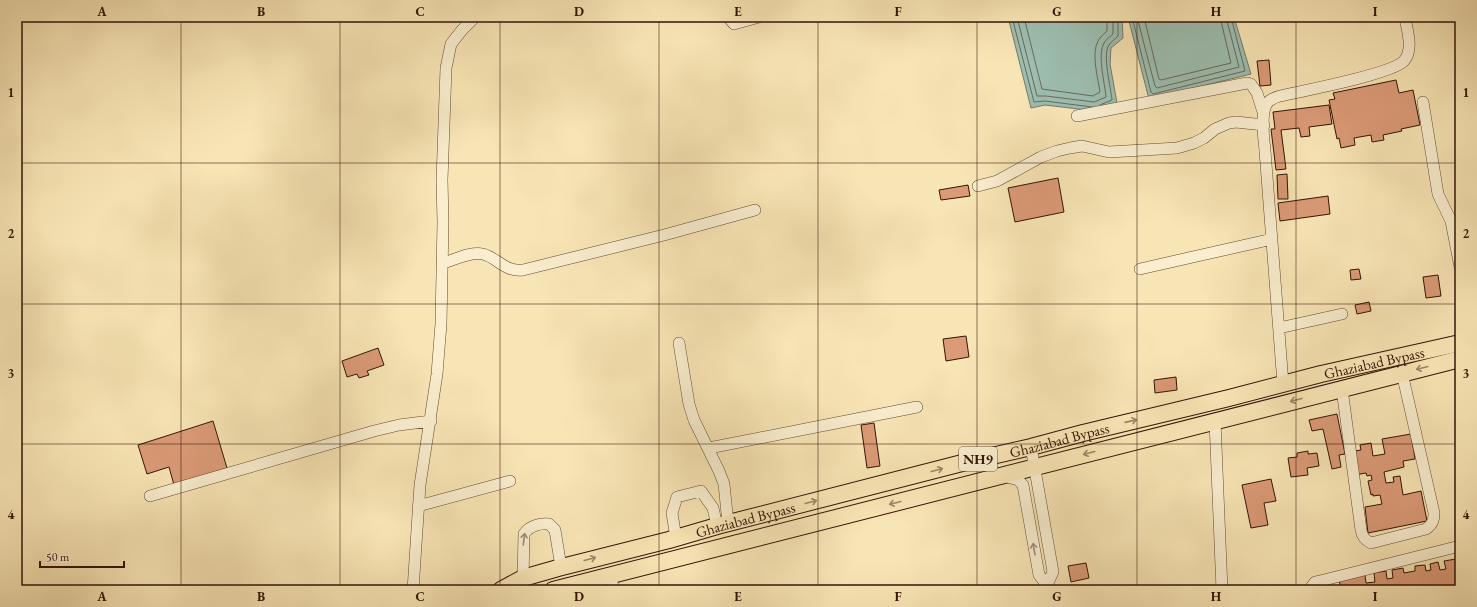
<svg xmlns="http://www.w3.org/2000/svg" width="1477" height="607" viewBox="0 0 1477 607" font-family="'EB Garamond',serif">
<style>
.water{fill:#9dbfb1;stroke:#737a6d}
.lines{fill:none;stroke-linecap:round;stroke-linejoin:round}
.shore{stroke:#68695c;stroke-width:1}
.building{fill:#db9b77;stroke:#331306}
.minor-casing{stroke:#644832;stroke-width:12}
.highway-casing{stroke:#331306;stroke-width:18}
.minor{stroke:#faeecf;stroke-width:11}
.highway{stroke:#f8e5b5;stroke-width:16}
.oneway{stroke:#9f8666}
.oneway2{stroke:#a08b75}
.grid{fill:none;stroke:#331306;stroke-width:1;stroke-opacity:0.55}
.labels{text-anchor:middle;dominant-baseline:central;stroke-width:3;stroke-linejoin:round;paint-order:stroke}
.shield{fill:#faeecf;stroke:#6f5542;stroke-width:1}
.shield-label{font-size:14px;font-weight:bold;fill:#331306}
.street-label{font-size:15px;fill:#331306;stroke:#faeecf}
.neatline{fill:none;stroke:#331306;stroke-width:1.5}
.grid-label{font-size:13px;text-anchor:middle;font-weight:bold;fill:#331306}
</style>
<rect width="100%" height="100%" fill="#f8e5b5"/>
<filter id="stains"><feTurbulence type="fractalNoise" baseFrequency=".005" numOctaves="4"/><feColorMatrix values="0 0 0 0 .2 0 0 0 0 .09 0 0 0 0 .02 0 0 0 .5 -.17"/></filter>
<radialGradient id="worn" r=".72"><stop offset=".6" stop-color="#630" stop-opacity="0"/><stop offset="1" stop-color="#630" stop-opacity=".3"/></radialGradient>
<path class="water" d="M1008,17H1122L1123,38L1111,48L1110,64L1117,103L1095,111L1045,105L1031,108Z
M1128,17H1234L1251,74L1149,99Z"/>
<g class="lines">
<path class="shore" d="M1012,17L1034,102L1045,101L1092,107
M1017,17L1037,96H1046L1094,102L1106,97C1105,84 1097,54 1104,43C1106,39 1110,37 1113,34V17
M1024,17L1042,89L1093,96L1100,92C1098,78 1091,54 1098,41C1100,37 1104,34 1107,31V17
M1132,17L1151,92L1153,94L1245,71L1231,17
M1137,17L1155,86L1157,88L1239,67L1226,17
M1144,17L1159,79L1161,80L1231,63L1220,17
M1100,105L1112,100C1111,88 1102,54 1109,45C1111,42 1115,39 1118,36V17"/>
</g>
<path class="building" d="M1269,60L1271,85L1260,86L1257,61Z
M1396,80L1399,93L1413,90L1420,125L1401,129L1402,131L1383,135L1384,140L1372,142L1371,135L1354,138L1355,145L1341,148L1339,138L1337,139L1329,100L1335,99L1333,93Z
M1329,105L1332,124L1309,127L1310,136L1301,137L1299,128L1281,130L1286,169L1276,170L1271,129H1275L1273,112Z
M1287,174L1288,199H1278L1277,175Z
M1058,178L1064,212L1015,222L1008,188Z
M968,185L970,196L941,200L939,190Z
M1328,196L1330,214L1280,221L1278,203Z
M1359,269L1361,279L1351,280L1350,270Z
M1438,275L1441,296L1426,298L1423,277Z
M1369,302L1371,311L1357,314L1355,305Z
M966,336L969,357L946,361L943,339Z
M378,348L384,365L367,371L369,375L359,378L357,374L347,377L342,361Z
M1176,377L1177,390L1155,393L1154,380Z
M1337,414L1345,454L1339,455L1341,467L1332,469L1323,429L1312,431L1309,420Z
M213,421L227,468L174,485L169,467L147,474L138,445Z
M874,423L880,466L867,468L861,425Z
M1411,434L1415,459L1403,461L1404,467L1384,472L1386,483L1394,482L1393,477L1400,476L1403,495L1421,491L1427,521L1368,533L1365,507L1382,504L1380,495L1373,496V494L1371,495L1368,481L1372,480L1371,475L1367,476L1366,473L1355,475V451L1361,450L1360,445L1371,443L1373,456L1385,454L1382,439Z
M1308,451V454L1317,453L1319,466L1307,468L1308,475L1291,477L1288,458L1297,457V453Z
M1271,479L1276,501L1264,503L1268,525L1251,528L1242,485Z
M1456,559L1457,567H1460V590H1458V588L1450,590H1341L1339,579L1365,575L1366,583L1375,582L1374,573L1386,571L1387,579L1393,578L1392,570L1403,568L1404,573L1415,571V566L1425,565L1426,571L1431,570L1430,564L1438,562L1440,570L1446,569L1444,561Z
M1086,563L1089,578L1071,582L1068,566Z"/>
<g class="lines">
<g class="minor-casing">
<path id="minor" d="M728,17L734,24L759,17
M1423,102L1438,194L1451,221L1460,267
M1077,116L1247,83L1251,84L1257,93L1263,112
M978,186L997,181L1041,157L1057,151L1070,148L1082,146L1109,152L1177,148L1194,143L1204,138L1215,129L1229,123L1236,122L1264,125
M443,263C454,260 471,251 483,254C498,258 504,272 523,270L664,235L755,210
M1140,269L1272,239
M1279,328L1342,314
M679,343L689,404L694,420L719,471L724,484L728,523
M1283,384L1265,151C1264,138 1259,110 1269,101C1272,99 1276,97 1280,96C1302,91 1392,74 1404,61C1414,49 1407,31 1405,17
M1342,389L1361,530C1362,537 1365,540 1371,543L1426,529C1433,524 1434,520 1434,513L1402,373
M1215,421L1222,590
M1031,447L1053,572L1047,585
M709,448L917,407
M1004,476L1018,480L1023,485L1039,575L1047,585L1048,590
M150,496L374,431L399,425L431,421
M418,506L510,481
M676,538L672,513L677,497L701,491L713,508L717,526
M610,576L614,590
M523,578L524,534C529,526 540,523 549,524L555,530L561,567
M413,590L420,485L437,374L441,324L443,222L442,180L446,68L451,44L462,30L475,17
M1309,590L1315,582L1324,580L1460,546"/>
</g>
<g class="highway-casing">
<g id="highway">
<path id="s1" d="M501,590L523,578L558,568L669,540L717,526L970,461L1031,447L1083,433L1229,398L1321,374L1460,343"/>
<path d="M553,590L1460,359"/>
</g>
</g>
<use href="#minor" class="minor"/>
<use href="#highway" class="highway"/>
</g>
<defs><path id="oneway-shaft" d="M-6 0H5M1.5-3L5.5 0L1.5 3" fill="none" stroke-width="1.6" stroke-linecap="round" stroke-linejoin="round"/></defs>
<g class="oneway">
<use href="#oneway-shaft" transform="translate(1422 368) rotate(166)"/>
<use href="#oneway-shaft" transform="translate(1296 400) rotate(165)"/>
<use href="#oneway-shaft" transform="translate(1131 421) rotate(-13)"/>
<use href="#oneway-shaft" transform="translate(1089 453) rotate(165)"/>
<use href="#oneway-shaft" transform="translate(937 470) rotate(-15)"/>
<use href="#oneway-shaft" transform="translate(811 502) rotate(-15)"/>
<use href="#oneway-shaft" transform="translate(895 503) rotate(166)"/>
<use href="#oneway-shaft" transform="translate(590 559) rotate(-15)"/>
</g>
<g class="oneway2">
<use href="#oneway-shaft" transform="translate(524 539) rotate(-83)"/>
<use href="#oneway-shaft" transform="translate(1034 549) rotate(-100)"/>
</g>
<path class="grid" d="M181,17V590M340,17V590M500,17V590M659,17V590M818,17V590M977,17V590M1137,17V590M1296,17V590M17,163H1460M17,304H1460M17,444H1460"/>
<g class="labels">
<rect class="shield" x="959" y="447" width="38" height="24" rx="3"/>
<g class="shield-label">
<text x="978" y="459">NH9</text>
</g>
<g class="street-label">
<text stroke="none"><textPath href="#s1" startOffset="903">Ghaziabad Bypass</textPath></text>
<text stroke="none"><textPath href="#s1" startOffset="579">Ghaziabad Bypass</textPath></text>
<text stroke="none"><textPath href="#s1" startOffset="255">Ghaziabad Bypass</textPath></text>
</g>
</g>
<rect width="1477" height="607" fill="none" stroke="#f8e5b5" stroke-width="44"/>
<path d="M40 561v6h84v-6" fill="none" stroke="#331306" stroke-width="2"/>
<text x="46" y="561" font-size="12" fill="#331306" stroke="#faeecf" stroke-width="3" paint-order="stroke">50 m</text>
<rect x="22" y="22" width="1433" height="563" class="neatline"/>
<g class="grid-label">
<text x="102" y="16">A</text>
<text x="261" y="16">B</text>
<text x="420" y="16">C</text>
<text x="579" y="16">D</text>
<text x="738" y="16">E</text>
<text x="898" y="16">F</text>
<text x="1057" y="16">G</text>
<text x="1216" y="16">H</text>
<text x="1375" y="16">I</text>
<text x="11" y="97">1</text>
<text x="1466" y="97">1</text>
<text x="11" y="238">2</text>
<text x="1466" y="238">2</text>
<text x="11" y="378">3</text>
<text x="1466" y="378">3</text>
<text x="11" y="519">4</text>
<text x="1466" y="519">4</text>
<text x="102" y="601">A</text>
<text x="261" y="601">B</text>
<text x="420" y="601">C</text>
<text x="579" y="601">D</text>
<text x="738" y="601">E</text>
<text x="898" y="601">F</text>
<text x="1057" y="601">G</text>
<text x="1216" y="601">H</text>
<text x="1375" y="601">I</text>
</g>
<rect width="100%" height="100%" filter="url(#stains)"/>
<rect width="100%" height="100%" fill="url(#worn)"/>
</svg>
